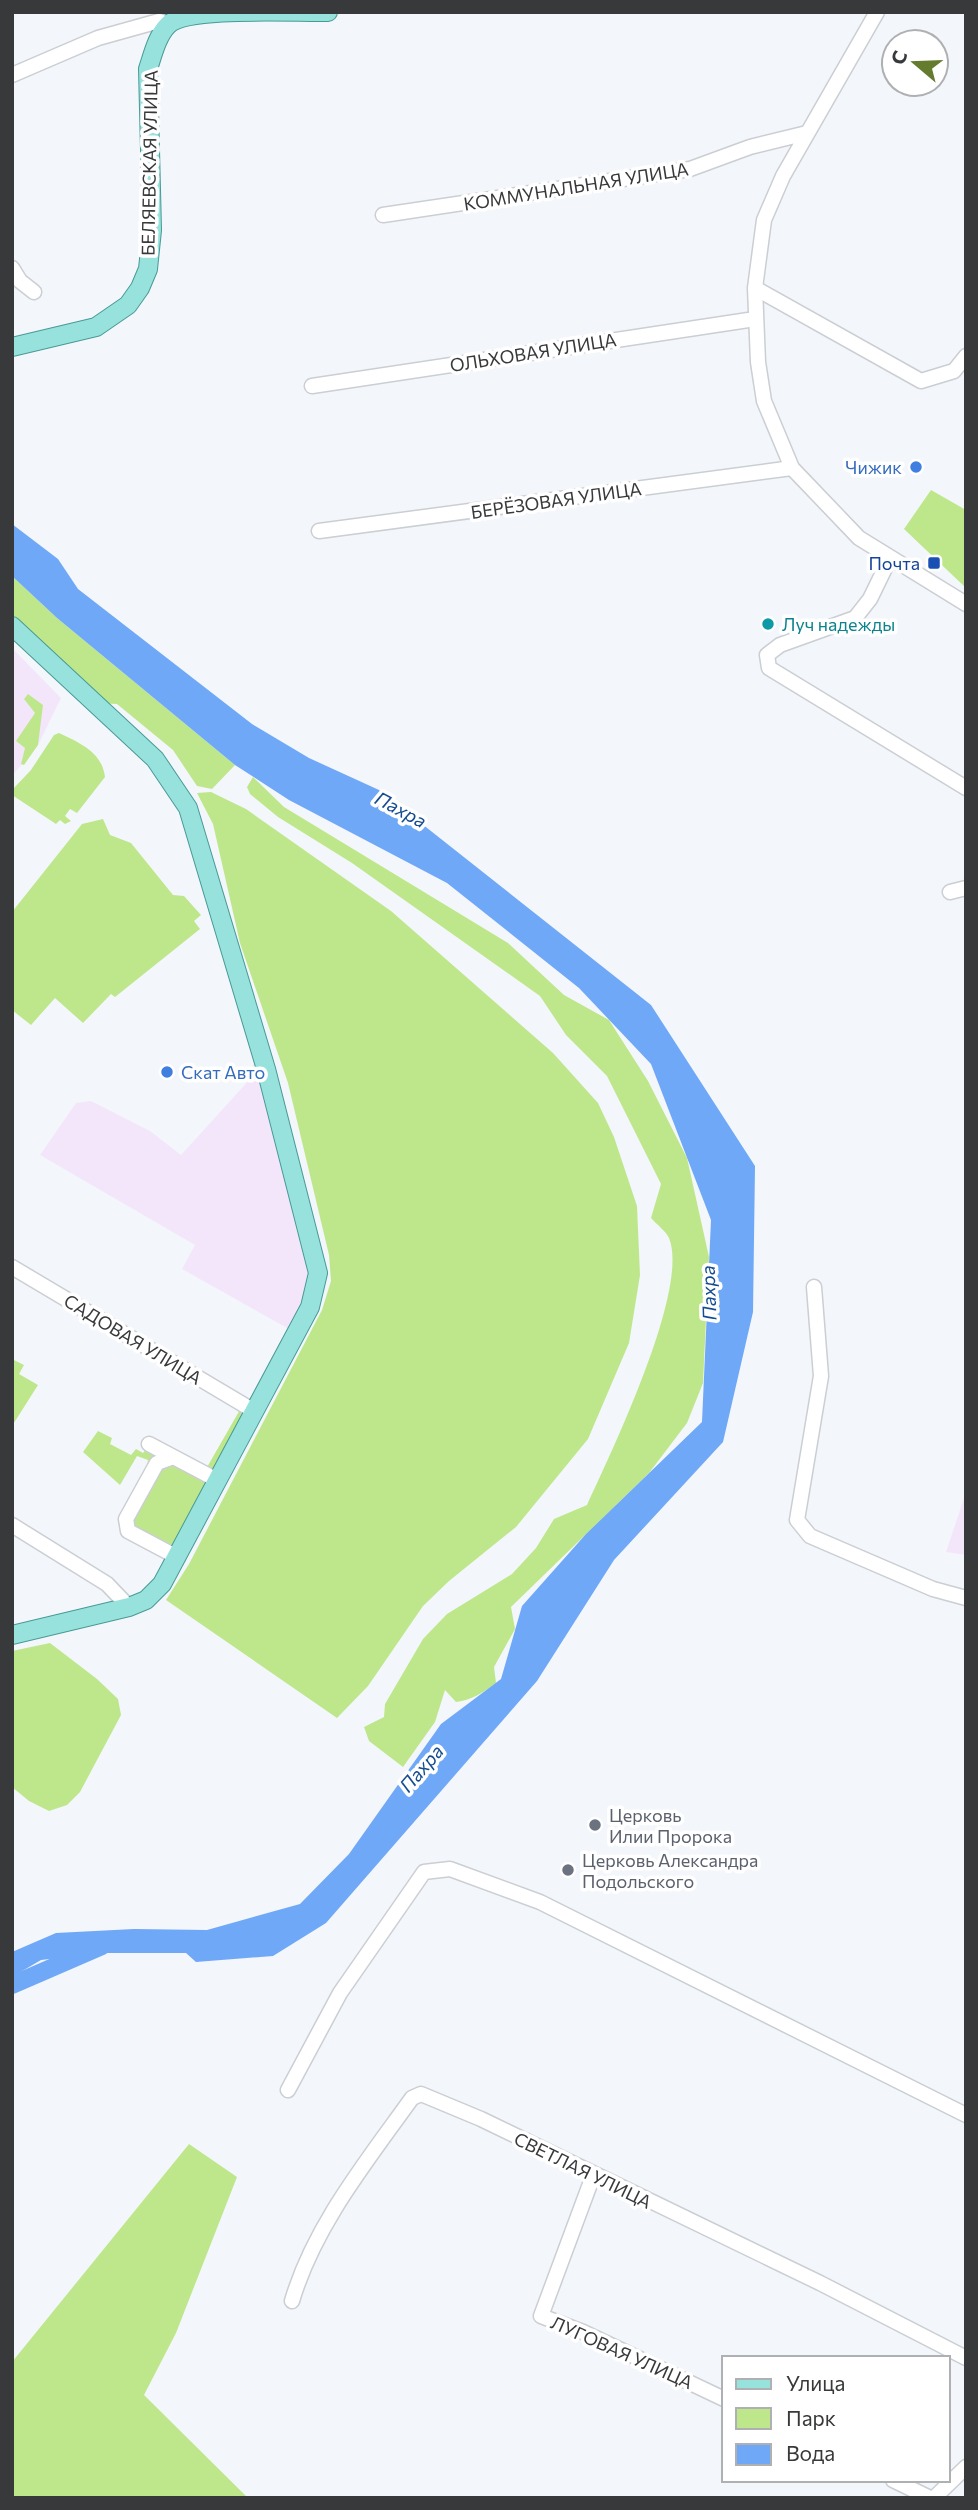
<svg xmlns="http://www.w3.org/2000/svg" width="978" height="2510" viewBox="0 0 978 2510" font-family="Commissioner,sans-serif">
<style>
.industrial{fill:#f4e6fa}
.green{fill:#bee78c}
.water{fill:#6fa8f7}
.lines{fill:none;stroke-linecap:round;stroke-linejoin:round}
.river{stroke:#6fa8f7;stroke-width:18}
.minor-casing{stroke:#cbced2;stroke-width:17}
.major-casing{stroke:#489a95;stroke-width:20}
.minor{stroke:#fff;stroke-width:14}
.major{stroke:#97e2dd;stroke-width:18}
.shop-dot{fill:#3f7fe0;stroke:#fff;stroke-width:2.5}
.transit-dot{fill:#1a4fb4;stroke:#fff;stroke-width:2.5}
.culture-dot{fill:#0f9aa8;stroke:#fff;stroke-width:2.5}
.worship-dot{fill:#6b7280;stroke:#fff;stroke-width:2.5}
.labels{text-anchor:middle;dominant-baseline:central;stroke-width:7;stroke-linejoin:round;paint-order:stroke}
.street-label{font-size:18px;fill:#38393b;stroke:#fff}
.shop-label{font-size:18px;fill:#366cbe;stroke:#fff;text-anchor:end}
.transit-label{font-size:18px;fill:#164399;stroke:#fff;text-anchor:end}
.culture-label{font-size:18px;fill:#0d838f;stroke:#fff;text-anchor:start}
.worship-label{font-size:18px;fill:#5b616d;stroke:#fff;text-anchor:start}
.water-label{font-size:19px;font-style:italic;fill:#144c91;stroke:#fff}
</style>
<rect width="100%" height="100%" fill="#f3f6fb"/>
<path class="industrial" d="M12,648L61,698L38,745L12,776Z
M254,1064L261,1070L315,1256L296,1333L182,1269L195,1245L40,1155L76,1103L91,1101L150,1131L181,1155L251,1078L246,1073Z
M966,1492V1555L946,1552Z"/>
<path class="green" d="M931,490L966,510V588L904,529Z
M12,576L57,618L235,765L212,789L197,786L173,750L117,704L94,703L12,626Z
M28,694L43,705L38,745L24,765L21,764L25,748L16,741L35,713L24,699Z
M59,733C80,743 102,752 105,777L77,813L70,809L65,816L71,821L65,824L60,820L56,824L12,795V790L31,770L54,735Z
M253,777L284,807L508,943L564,995L609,1020L648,1081L687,1158L709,1257L703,1383L687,1423L649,1473L511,1607L515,1629L494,1667L496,1683C484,1692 472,1700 456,1702L445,1690L435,1722L403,1767L369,1741L364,1727L384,1717L385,1704L423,1639L447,1614L512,1574L536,1548L554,1519L587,1505C611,1453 690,1289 669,1238C666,1231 656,1224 651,1218L661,1184L607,1076L566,1035L540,996L352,863L278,817L250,794L247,787Z
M211,792L246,809L391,911L553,1053L598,1103L614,1137L637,1206L640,1275L629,1343L588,1439L516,1527L449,1581L423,1606L368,1686L337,1718L166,1600L189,1564L322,1310L331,1281L329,1255L288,1083L240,943L213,824L197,793Z
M103,819L110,835L131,843L173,895L184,896L201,915L194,921L200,929L115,997L111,994L83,1023L55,998L31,1025L12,1010V912L82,824Z
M12,1359L24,1365L19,1374L38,1385L12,1426Z
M241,1408L245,1415L215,1470L206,1469Z
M98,1431L112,1438L110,1444L131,1455L136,1449L143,1453L147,1448L156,1453L147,1468L148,1460L137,1456L120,1485L83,1452Z
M163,1459L204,1478L207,1483L172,1548L127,1526Z
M50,1643L97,1679L118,1699L121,1715L80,1792L67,1805L49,1811L29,1801L12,1787V1651Z
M189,2144L237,2177L176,2333L144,2395L248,2498H12V2362Z"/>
<path class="water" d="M12,524L58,559L78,589L252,724L309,758L379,790L651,1005L755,1166L753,1312L723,1442L614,1560L537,1681L326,1923L273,1956L196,1962L186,1953H102L41,1960L12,1977V1952L56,1933L134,1929L207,1930L300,1904L349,1854L441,1724L501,1679L522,1606L586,1534L702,1422L711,1220L651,1064L579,988L447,883L289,800L235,765L57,618L12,576Z"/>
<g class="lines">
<path class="river" d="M12,1985L102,1946"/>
<g class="minor-casing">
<path id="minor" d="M877,12L783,176L764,220L755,288L758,362L764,401L792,468L859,538L966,604
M12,75L98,38L159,21L169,24
M383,215L690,169L750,147L807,133
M12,268L20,281L34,292
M755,288L921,381L954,371L966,356
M312,386L755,319
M319,531L792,468
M890,558L870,599L855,618L780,645L767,655L769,668L966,788
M950,892L966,888
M12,1267L254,1411
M814,1287L821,1376L797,1520L810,1536L933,1589L966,1598
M149,1444L217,1480
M171,1458L157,1463L126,1519L128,1531L177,1557
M12,1525L107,1584L129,1607
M288,2090L340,1993L424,1872L450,1869L540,1902L966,2115
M593,2176L541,2316L583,2332L724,2399
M292,2301C314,2226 367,2161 412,2098L421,2094L481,2119L820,2283L966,2358
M893,2480L930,2498
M934,2498L966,2467"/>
</g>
<g class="major-casing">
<path id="major" d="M12,347L96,327L128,305L140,288L148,269L152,230L148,69C153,54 157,36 168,25C187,6 297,13 328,12
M12,626L155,759L188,808L266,1069L318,1273L310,1307L162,1584L146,1600L129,1607L12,1635"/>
</g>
<use href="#minor" class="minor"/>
<use href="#major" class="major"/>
</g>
<g class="shop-dot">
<circle cx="916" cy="467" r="7"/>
<circle cx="167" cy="1072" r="7"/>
</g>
<rect class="transit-dot" x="927" y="556" width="14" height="14" rx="3.5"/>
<circle class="culture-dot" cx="768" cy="624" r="7"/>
<g class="worship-dot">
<circle cx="595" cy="1825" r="7"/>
<circle cx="568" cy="1870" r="7"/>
</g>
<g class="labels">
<g class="street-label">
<text transform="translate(149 163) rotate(-89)">БЕЛЯЕВСКАЯ УЛИЦА</text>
<text transform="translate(576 186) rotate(-9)">КОММУНАЛЬНАЯ УЛИЦА</text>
<text transform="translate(533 352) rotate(-9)">ОЛЬХОВАЯ УЛИЦА</text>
<text transform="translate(556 500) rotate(-8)">БЕРЁЗОВАЯ УЛИЦА</text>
<text transform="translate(133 1339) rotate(31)">САДОВАЯ УЛИЦА</text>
<text transform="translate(583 2170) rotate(26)">СВЕТЛАЯ УЛИЦА</text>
<text transform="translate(622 2352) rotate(24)">ЛУГОВАЯ УЛИЦА</text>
</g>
<g class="shop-label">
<text x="902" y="467">Чижик</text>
<text x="181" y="1072" text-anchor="start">Скат Авто</text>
</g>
<g class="transit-label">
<text x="920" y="563">Почта</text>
</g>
<g class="culture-label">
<text x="782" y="624">Луч надежды</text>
</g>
<g class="worship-label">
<text x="609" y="1815">Церковь<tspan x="609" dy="21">Илии Пророка</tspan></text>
<text x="582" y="1860">Церковь Александра<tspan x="582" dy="21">Подольского</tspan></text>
</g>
<g class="water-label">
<text transform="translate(401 809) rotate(28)">Пахра</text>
<text transform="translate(708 1293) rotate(-92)">Пахра</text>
<text transform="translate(421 1768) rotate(-49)">Пахра</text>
</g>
</g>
<rect width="978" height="2510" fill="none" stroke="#38393b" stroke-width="28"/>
<rect x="722" y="2356" width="228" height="126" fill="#ffffff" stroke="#afb0b1" stroke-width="2"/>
<rect x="736" y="2379" width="35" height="10" fill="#97e2dd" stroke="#afb0b1" stroke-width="2"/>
<text x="786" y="2391" font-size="21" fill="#38393b">Улица</text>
<rect x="736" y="2408" width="35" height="21" fill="#bee78c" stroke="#afb0b1" stroke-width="2"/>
<text x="786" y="2426" font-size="21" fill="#38393b">Парк</text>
<rect x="736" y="2444" width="35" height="21" fill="#6fa8f7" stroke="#afb0b1" stroke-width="2"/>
<text x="786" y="2461" font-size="21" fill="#38393b">Вода</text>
<g transform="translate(915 63) rotate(289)"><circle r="33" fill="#ffffff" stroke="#afb0b1" stroke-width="2"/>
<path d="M0-5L12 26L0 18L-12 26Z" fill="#657b2d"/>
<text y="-10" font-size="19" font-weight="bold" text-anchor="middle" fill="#38393b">С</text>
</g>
</svg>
